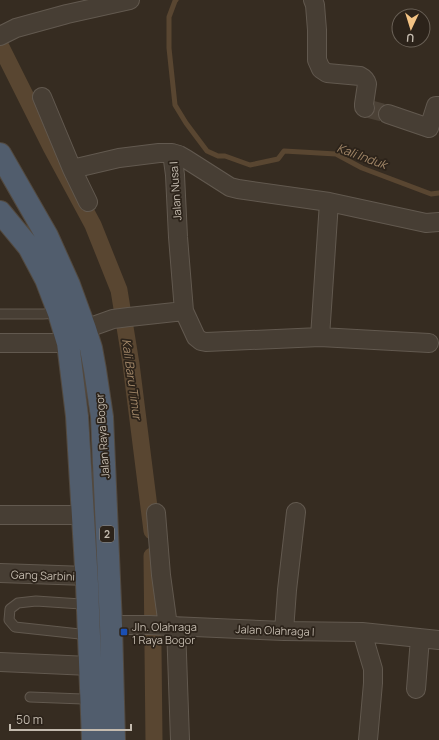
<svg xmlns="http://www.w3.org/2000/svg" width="439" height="740" viewBox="0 0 439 740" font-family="Manrope,sans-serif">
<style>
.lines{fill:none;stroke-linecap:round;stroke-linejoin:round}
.stream{stroke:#594631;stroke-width:5}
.canal{stroke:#594631;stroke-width:17}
.street-tunnel{stroke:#4b4136;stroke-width:18;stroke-dasharray:18 9;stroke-linecap:butt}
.lane-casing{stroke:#62594f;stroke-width:11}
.street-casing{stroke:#62594f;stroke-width:20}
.highway-casing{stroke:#52493f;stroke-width:24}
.lane{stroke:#473e34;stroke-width:9}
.street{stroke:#473e34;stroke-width:18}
.highway{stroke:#515d6d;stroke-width:22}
.transit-dot{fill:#1a4fb4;stroke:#2c231a;stroke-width:1.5}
.labels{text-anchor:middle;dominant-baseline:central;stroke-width:3.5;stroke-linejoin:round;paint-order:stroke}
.shield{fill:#2c231a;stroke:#968d82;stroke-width:1}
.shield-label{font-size:10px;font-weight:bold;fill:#c4bbaf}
.street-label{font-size:11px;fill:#c4bbaf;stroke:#2c231a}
.poi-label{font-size:11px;fill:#c4bbaf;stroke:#2c231a;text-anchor:start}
.water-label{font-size:12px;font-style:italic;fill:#a28768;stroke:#2c231a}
</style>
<rect width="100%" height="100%" fill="#362c21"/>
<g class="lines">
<path class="stream" d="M176,0L175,1L169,17V48L175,105L186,123L207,151L218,156H225L250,165L278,159L284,151L336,154L362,168L431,194L439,193"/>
<path class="canal" d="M0,45L51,147L93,225L119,290L131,364L152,531
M152,556L154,740"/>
<path class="street-tunnel" d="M365,108L388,114"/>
<g class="lane-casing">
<path id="lane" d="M0,314H43L59,313
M88,603L81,604L36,601L18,603L10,609L9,620L15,627L89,635
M30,697L83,699L91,698"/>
</g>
<g class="street-casing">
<path id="street" d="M313,0L315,5L317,30V60L321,69L327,73L360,76C364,78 366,80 367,84L364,104V107L365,108
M0,36L16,28L67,14L130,0
M42,97L72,169L88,202
M388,114L429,128L436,106H439
M172,153L175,175L178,237L184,311L196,337L201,341L206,342L320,337L429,343
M72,169L119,158L159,153H172L179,155L186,159L230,187L238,189L329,202L426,223L439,222
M85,329L113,319L129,317L184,311
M320,337L329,202
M0,343H68
M156,513L161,575L168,626
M0,515H83
M0,573L87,576
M111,625H149L284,631L362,632L439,640
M176,626L180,740
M284,631L287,590L296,512
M362,632L373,669V683L368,740
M0,662L90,666
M416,689L420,638"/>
</g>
<g class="highway-casing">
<path id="highway" d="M0,154L47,236L69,285L85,329L91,348L95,370L102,417L111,625L114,740
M0,212L29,247L46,279L59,313L68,343L77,416L87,584L93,740"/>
</g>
<use href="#lane" class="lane"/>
<use href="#street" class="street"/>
<use href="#highway" class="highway"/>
</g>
<rect class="transit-dot" x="120" y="628" width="8" height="8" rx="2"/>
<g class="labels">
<rect class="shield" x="100" y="526" width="14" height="16" rx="3"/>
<g class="shield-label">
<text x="107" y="534">2</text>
</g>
<g class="street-label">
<text transform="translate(175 191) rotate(-94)">Jalan Nusa I</text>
<text transform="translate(102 436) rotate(-94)">Jalan Raya Bogor</text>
<text transform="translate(43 575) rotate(2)">Gang Sarbini</text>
<text transform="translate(275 630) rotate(2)">Jalan Olahraga I</text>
</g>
<g class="poi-label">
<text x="132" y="626">Jln. Olahraga<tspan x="132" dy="13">1 Raya Bogor</tspan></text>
</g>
<g class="water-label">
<text transform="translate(362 156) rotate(20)">Kali Induk</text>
<text transform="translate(132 379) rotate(82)">Kali Baru Timur</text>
</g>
</g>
<g transform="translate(411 28) rotate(184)"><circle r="19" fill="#2c231a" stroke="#696056"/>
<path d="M0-3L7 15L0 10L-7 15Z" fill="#f3c384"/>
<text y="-6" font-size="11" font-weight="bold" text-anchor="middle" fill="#c4bbaf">U</text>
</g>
<path d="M10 724v6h121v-6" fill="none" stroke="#c4bbaf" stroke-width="2"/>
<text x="16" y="724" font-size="12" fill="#c4bbaf" stroke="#2c231a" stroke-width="3" paint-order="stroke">50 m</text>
</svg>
